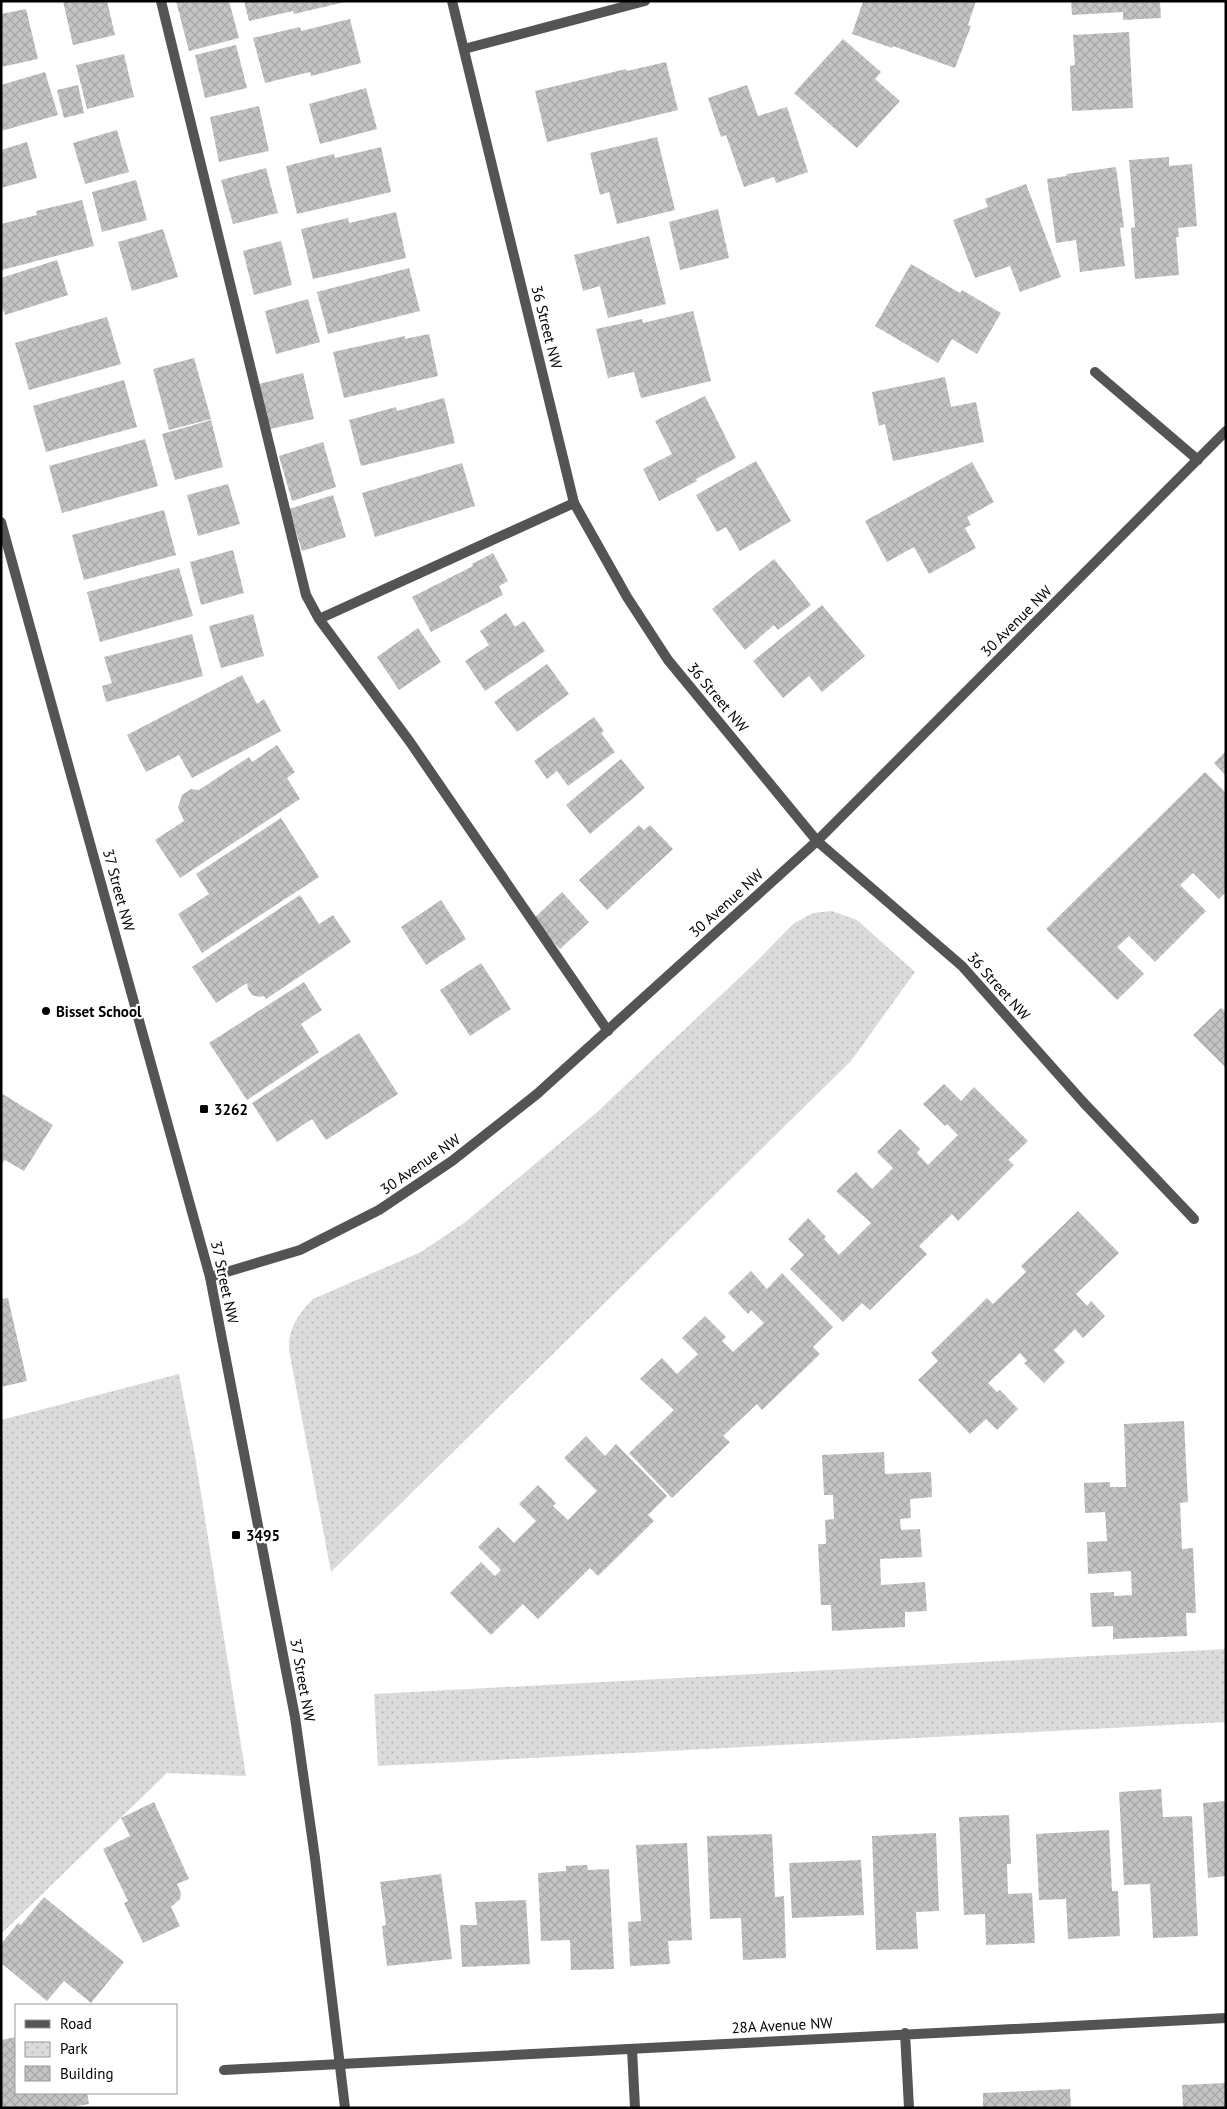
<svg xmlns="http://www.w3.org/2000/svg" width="1227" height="2109" viewBox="0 0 1227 2109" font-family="'PT Sans',sans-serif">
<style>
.park{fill:url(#park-dots)}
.building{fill:url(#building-cross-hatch)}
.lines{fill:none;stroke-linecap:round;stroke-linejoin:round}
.service{stroke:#545454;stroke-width:10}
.minor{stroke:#545454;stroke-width:10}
.tertiary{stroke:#545454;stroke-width:10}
.poi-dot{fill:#000;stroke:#fff;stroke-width:2}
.labels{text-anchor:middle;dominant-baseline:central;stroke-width:4.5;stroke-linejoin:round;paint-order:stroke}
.street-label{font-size:15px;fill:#000;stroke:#fff}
.poi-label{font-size:15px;font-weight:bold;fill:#000;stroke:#fff;text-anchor:start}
</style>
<defs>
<pattern id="park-dots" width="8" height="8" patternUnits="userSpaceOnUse" patternTransform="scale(1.25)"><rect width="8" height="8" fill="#dbdbdb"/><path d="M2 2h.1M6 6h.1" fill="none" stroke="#bababa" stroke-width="1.8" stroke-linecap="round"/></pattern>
<pattern id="building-cross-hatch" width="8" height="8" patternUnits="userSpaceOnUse" patternTransform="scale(1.25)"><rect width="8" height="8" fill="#c4c4c4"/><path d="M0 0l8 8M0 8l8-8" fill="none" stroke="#a7a7a7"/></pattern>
</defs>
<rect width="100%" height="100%" fill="#fff"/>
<path class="park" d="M832,911L857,920L915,972L851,1061L331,1572L289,1350C288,1329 298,1314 313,1299L421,1252L464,1223L595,1114L755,963L793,924L813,913Z
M179,1374L195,1456L246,1776L167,1773L1,1934V1420Z
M1226,1649V1722L378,1766L374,1694Z"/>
<path class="building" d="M63,1H107L115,35L73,45Z
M176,1H229L239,38L189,51Z
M244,1H345V2L294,14L293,11L249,21Z
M863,1H976L968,25L971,26L955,68L893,46L892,48L852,34Z
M1071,1H1160L1161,18L1123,20V12L1072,15Z
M26,9L38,59L1,67V14Z
M350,19L361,63L311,76L310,72L265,83L253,38L300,27L301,31Z
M1129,32L1133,108L1072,111L1070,66L1075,65L1073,35Z
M843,39L881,72L875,79L900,101L857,148L794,93Z
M236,45L247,88L205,98L195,55Z
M124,54L134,97L87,109L76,65Z
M666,62L678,110L547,142L535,91L626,69L627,71Z
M45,72L58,115L1,131V85Z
M78,85L84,113L64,118L57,90Z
M747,85L758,116L787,107L808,172L776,183L774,177L744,187L726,135L721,137L708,98Z
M366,88L377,129L320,144L309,104Z
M259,106L269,151L219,162L210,117Z
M117,130L129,172L85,184L73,143Z
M657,137L675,210L617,224L609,192L600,195L590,153Z
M27,142L37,178L1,188V150Z
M381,147L391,192L297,214L286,166L334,154L335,158Z
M1169,157V166L1192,164L1197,226L1178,228L1179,237H1176L1179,275L1135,279L1131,228L1135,227L1129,160Z
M1116,167L1124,227L1120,228L1125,266L1080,272L1076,240L1056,243L1047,179L1067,176L1066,174Z
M266,168L278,213L233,224L221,180Z
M136,180L147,220L102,232L92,192Z
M1026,184L1061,277L1020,292L1010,266L975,278L953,220L988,207L985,199Z
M82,200L94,246L2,270L1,224L37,215L36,211Z
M718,209L729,258L680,270L669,222Z
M396,212L406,258L313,279L301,229L348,218L349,223Z
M163,229L178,277L132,291L118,242Z
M649,236L666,304L608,318L600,286L583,291L574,255Z
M281,241L292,285L254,295L243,251Z
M57,260L68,295L5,315L1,304V278Z
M911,264L960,293L962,290L1001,313L977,354L952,339L938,363L875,326Z
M409,268L420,311L328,334L317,292Z
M308,299L320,342L276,354L265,311Z
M693,311L711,381L641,398L634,372L608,378L596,329L642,319L643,323Z
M107,317L121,364L29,390L15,343Z
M429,334L438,376L344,398L333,352L405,336V339Z
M194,358L211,419L169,430L153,369Z
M303,373L314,419L270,429L259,384Z
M945,377L951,407L976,402L984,442L893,461L885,424L879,426L872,392Z
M124,380L137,427L46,452L33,406Z
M705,396L736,458L696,479L697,481L659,501L643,469L672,454L655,421Z
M444,398L455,443L361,466L349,420L396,407L397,411Z
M211,420L223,467L175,480L162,434Z
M145,439L158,486L62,513L49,466Z
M323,442L336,487L292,501L279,456Z
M756,461L791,521L740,551L726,527L717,532L696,495Z
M972,462L994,502L967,517L971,525L965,528L976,548L929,574L914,547L887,562L865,521Z
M462,463L475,506L375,537L362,493Z
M228,484L240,524L198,536L187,495Z
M333,495L346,537L302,551L289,509Z
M164,510L176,555L84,580L72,535Z
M233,550L244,593L201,605L190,562Z
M493,553L508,581L499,586L503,595L431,632L412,597L473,566L472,564Z
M774,559L811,605L778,630L774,625L745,650L712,609Z
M179,568L193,616L100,642L87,592Z
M822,605L865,656L822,692L809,676L783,698L753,661Z
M506,613L515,627L524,621L545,651L485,691L465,661L489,645L480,631Z
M253,614L264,656L221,668L209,626Z
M418,628L441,662L399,690L377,657Z
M192,634L203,676L106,702L102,686L112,683L104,657Z
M547,664L569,694L517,732L494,702Z
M242,675L257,704L264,699L281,731L192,778L179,755L146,772L127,735Z
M594,717L604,731L601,733L615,752L568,786L557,771L547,779L534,761Z
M277,745L295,772L287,778L300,799L180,878L155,840L184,821L178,807L182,795L191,789L199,790L249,757L252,762Z
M1226,751V776L1214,763Z
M621,759L645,788L590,834L566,805Z
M1205,772L1226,793V892L1219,899L1193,873L1180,885L1206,911L1155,962L1129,936L1117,947L1144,974L1117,1000L1046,929Z
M281,818L319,877L202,953L178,914L209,894L196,874Z
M639,825L644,830L650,825L673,849L607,910L579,880Z
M562,892L589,922L560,949L532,920Z
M300,895L319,924L333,915L351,942L266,999L264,996L259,997L252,995L248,989L247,983L216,1003L192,967Z
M441,900L466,939L426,965L401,927Z
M481,963L511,1009L470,1036L440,990Z
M304,982L322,1010L301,1024L319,1052L247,1100L209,1043Z
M1221,1008L1226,1012V1068L1193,1035Z
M359,1033L398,1094L326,1140L312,1119L277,1142L252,1103Z
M944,1084L961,1101L974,1087L1028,1141L1008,1160L1014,1165L958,1221L952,1214L919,1246L927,1254L870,1310L862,1303L843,1322L790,1269L804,1255L788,1239L808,1218L826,1237L824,1239L839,1255L871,1223L836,1191L856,1172L872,1189L893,1168L877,1152L900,1129L920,1149L917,1153L928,1165L958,1135L947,1124L945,1126L923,1104Z
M1,1093L53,1125L24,1171L5,1160L1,1165Z
M1078,1211L1119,1253L1076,1294L1087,1306L1091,1301L1105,1316L1083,1338L1075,1329L1054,1350L1065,1362L1044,1383L1024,1363L1027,1361L1020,1353L988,1383L997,1392L1000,1390L1018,1409L997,1430L986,1419L970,1434L918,1380L938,1361L931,1353L987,1298L993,1304L1026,1272L1021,1266Z
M751,1271L767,1289L782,1273L833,1327L813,1347L820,1354L762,1410L757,1404L723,1436L730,1442L672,1498L629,1453L674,1410L640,1379L662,1358L677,1374L698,1354L682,1338L705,1316L726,1337L722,1341L733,1352L764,1323L751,1310L748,1314L728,1293Z
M8,1298L27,1381L1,1387V1299Z
M1184,1421L1188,1502L1180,1503L1182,1549L1193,1548L1196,1613H1186L1187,1636L1113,1639V1626L1092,1627L1090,1593L1114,1592V1596L1132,1595L1131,1571L1088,1574L1087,1542L1107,1541L1105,1512L1085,1513L1084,1483L1110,1482V1487H1126L1124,1424Z
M586,1436L605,1456L616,1444L667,1496L648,1515L654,1521L598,1576L590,1568L538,1619L523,1604L491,1635L450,1593L481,1562L495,1576L501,1570L478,1547L498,1527L514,1543L536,1521L519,1504L538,1485L556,1503L553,1506L568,1520L597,1491L564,1458Z
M884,1452L885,1474L931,1472L932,1497L910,1499L911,1518L900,1519L901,1530L920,1529L922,1557L880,1559L881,1585L925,1582L927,1611L905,1612V1627L832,1631L831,1605H821L818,1544H826L825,1520L834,1519L833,1495H824L822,1455Z
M1161,1789L1163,1817L1192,1816L1198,1936L1153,1938L1150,1884L1124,1885L1119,1792Z
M1226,1801V1876L1208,1878L1203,1803Z
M154,1802L189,1879L177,1884L181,1893L180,1899L171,1907L180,1926L143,1943L124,1903L128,1901L103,1849L130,1836L121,1818Z
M1009,1815L1011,1864H1007L1008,1894L1032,1893L1035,1943L986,1945L985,1914L964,1915L959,1817Z
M1109,1830L1112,1891H1118L1120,1936L1068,1939L1066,1899L1039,1900L1036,1834Z
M936,1833L939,1911L916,1912L918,1949L876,1950L872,1836Z
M772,1834L775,1897L784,1896L786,1958L743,1960L741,1918L710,1919L707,1836Z
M687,1843L692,1940L668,1941L670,1964L630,1966L628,1922L641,1921L636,1845Z
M861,1860L864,1915L792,1918L789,1863Z
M587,1865L588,1870L609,1869L614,1969L571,1970L570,1940L541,1941L538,1873L566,1871V1866Z
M441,1874L452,1959L387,1966L382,1926L386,1925L380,1882Z
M44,1897L124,1962L91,2003L64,1981L47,2001L1,1963V1944L18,1923L21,1925Z
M526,1900L530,1964L462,1967L460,1925H477L475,1902Z
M16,2037V2093H87L89,2104L67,2108H1V2040Z
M1226,2083V2108H1183L1182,2085Z
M1070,2089L1071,2108H983V2093Z"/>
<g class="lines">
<path class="service" d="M161,1L306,595L319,619L410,742L608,1031
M319,619L574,503
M632,2049L635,2108"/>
<path class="minor" d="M452,1L574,503L627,597L668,660L817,841L962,966L1083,1102L1194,1219
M464,49L645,1
M1095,372L1198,460
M210,1277L300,1250L379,1210L452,1161L537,1094L817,841L1226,431
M905,2033L909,2108
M224,2070C558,2054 892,2034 1226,2018"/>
<path class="tertiary" d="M1,522L210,1277L295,1717L315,1858L345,2108"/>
</g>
<g class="poi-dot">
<circle cx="46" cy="1011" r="5"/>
<rect x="199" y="1104" width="10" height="10" rx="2.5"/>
<rect x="231" y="1530" width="10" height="10" rx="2.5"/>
</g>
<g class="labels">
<g class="street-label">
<text transform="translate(547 327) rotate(76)">36 Street NW</text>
<text transform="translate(1016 621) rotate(-45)">30 Avenue NW</text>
<text transform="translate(718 697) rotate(50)">36 Street NW</text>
<text transform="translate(119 890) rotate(75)">37 Street NW</text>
<text transform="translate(726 903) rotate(-42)">30 Avenue NW</text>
<text transform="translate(999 986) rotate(48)">36 Street NW</text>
<text transform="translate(420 1164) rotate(-35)">30 Avenue NW</text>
<text transform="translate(225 1282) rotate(78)">37 Street NW</text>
<text transform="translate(303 1680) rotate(80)">37 Street NW</text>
<text transform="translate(782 2025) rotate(-3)">28A Avenue NW</text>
</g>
<g class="poi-label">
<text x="56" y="1011">Bisset School</text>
<text x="214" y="1109">3262</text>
<text x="246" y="1535">3495</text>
</g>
</g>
<rect width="1227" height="2109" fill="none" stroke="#000000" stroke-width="5"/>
<rect x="15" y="2004" width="162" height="90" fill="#ffffff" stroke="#999999"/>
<rect x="25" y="2020" width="25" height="8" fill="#545454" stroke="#999999"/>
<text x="60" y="2029" font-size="15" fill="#000000">Road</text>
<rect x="25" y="2042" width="25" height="15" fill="url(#park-dots)" stroke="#999999"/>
<text x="60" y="2054" font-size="15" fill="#000000">Park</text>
<rect x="25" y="2066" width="25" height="15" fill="url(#building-cross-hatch)" stroke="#999999"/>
<text x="60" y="2079" font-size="15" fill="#000000">Building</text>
</svg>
